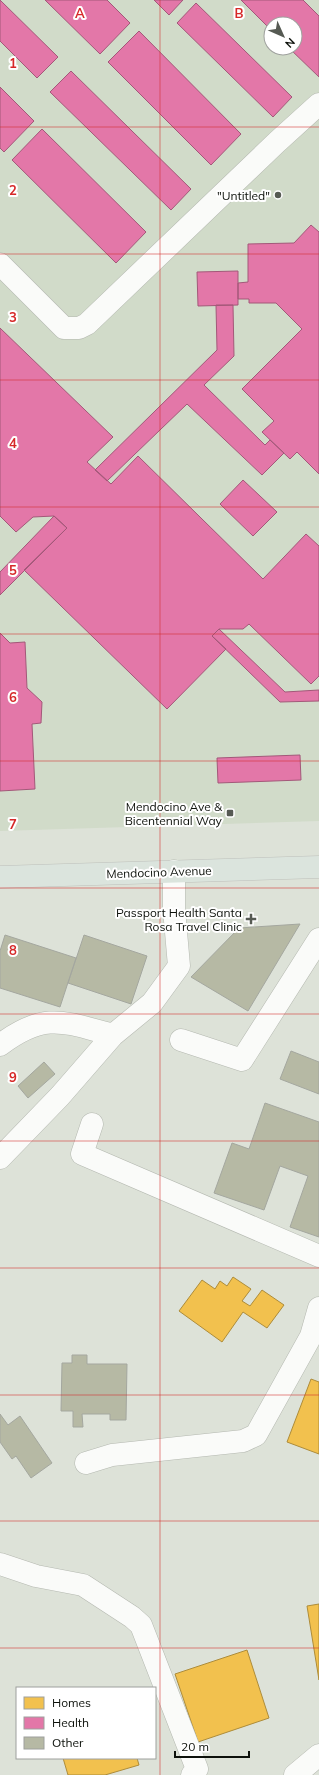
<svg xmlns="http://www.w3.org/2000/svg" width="319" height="1775" viewBox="0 0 319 1775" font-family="Mulish,sans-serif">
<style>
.built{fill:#d1dbc9;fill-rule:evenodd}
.homes{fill:#f2c14e;stroke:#ad8c3a}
.health{fill:#e377a8;stroke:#a35879}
.building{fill:#b6b9a4;stroke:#a4a79f}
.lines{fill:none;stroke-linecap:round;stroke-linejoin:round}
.minor-casing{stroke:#b4b8b0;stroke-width:23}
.major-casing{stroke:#bec0bb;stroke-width:23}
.minor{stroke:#fafbf9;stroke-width:22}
.major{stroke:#dbe4dd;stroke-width:22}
.grid{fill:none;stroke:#d62828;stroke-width:1;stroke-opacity:0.55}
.poi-dot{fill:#565a53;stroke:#fff;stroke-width:1.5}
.labels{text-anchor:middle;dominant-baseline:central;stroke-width:4;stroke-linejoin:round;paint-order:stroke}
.poi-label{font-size:12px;fill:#0d110b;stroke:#fff;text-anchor:end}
.street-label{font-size:12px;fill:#0d110b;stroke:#fff}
.grid-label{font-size:13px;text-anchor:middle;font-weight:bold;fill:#d62828;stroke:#fff;stroke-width:4;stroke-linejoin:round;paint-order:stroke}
</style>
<rect width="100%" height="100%" fill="#dde2d8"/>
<path class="built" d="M0,0H319V821L0,831ZM271,24H295V48H271Z"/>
<path class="homes" d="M233,1277L251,1289L242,1301L250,1306L262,1290L284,1305L267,1328L243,1312L222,1342L179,1311L202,1280L215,1289L220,1281L227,1286Z
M311,1379L319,1382V1454L287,1442Z
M319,1604V1680L307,1606Z
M247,1650L269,1718L198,1742L175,1674Z
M63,1758H137L139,1765L105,1775H68Z"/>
<path class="health" d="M0,0L58,57L37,78L0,41Z
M45,0H107L130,23L100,54Z
M154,0H183L169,15Z
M241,0H303L319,16V77L289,48H295V24H271V30Z
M196,3L292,97L273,117L177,23Z
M139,31L241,134L211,165L108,62Z
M71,71L191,189L171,210L50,92Z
M0,87L34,121L4,152L0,148Z
M42,129L146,232L116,263L12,160Z
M311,225L319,232V474L297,452L290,459L262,432L274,421L242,389L302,329L276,303H249V299H238V283L248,282V244L294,243Z
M238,271V305L198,306L197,272Z
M216,305H233L234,356L204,385L265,445L270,440L284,453L262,475L187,404L107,481L95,470L217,350Z
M0,328L113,437L87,462L111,484L138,456L263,579L306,534L319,546V676L311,684L249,624L243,629H219L212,636L226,649L167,709L24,570L67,528L54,516L33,517L16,532L0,516Z
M243,480L277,512L253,536L220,504Z
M54,516L67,528L0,595V572Z
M219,629L285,692L319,690V701L280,702L212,636Z
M0,633L10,643L25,642L27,688L42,702L41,723L32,724L35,789L0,791Z
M300,755L301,780L218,783L217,758Z"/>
<path class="building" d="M300,924L248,1011L191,977L239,928Z
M5,935L76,958L60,1007L0,988V951Z
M84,935L147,956L131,1004L68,983Z
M291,1051L319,1062V1094L280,1079Z
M44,1062L55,1074L28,1098L18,1086Z
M265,1103L319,1122V1237L290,1227L308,1176L280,1166L264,1210L214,1193L232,1143L249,1149Z
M72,1355H87V1364H127L126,1420H110V1414H82L83,1427H73V1411H61L62,1363H72Z
M0,1414L8,1425L20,1416L52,1463L31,1478L16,1456L12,1459L0,1442Z"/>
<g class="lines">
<g class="minor-casing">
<path id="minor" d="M0,264L64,328H79L87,324L277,142L319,104
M181,1040L242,1060L319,939
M0,1045C45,1011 64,1022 113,1035
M92,1124L82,1154L319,1256
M0,1158L60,1096L113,1035L152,1003L179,966L174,909V871
M86,1463L112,1455L243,1441L256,1435L311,1336L319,1308
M0,1564L36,1576L83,1585L132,1617L141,1625L197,1769L192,1775
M295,1775L319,1755"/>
</g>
<g class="major-casing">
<path id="major" d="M0,877L319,867"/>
</g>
<use href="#minor" class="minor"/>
<use href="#major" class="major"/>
</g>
<path class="grid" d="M160,0V1775M0,127H319M0,254H319M0,380H319M0,507H319M0,634H319M0,761H319M0,888H319M0,1014H319M0,1141H319M0,1268H319M0,1395H319M0,1521H319M0,1648H319"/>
<g class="poi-dot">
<circle cx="278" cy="195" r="4"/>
<rect x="226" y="809" width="8" height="8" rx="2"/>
<path d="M249 913h4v4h4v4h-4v4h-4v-4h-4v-4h4z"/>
</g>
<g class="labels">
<g class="poi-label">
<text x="270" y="195">"Untitled"</text>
<text x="222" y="806">Mendocino Ave &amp;<tspan x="222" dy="14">Bicentennial Way</tspan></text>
<text x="242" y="912">Passport Health Santa<tspan x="242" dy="14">Rosa Travel Clinic</tspan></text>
</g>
<g class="street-label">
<text transform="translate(159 872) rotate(-2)">Mendocino Avenue</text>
</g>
</g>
<g class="grid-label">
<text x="80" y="18">A</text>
<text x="239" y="18">B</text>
<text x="13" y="68">1</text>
<text x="13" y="195">2</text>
<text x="13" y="322">3</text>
<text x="13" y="448">4</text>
<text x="13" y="575">5</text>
<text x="13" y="702">6</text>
<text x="13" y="829">7</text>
<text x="13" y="955">8</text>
<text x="13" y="1082">9</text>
</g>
<rect x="16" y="1687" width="140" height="72" fill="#ffffff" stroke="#9ea09d"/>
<rect x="24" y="1697" width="20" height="12" fill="#f2c14e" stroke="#9ea09d"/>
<text x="52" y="1707" font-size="12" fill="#0d110b">Homes</text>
<rect x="24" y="1717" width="20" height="12" fill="#e377a8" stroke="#9ea09d"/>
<text x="52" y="1727" font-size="12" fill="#0d110b">Health</text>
<rect x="24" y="1737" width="20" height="12" fill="#b6b9a4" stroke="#9ea09d"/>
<text x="52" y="1747" font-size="12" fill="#0d110b">Other</text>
<g transform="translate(283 36) rotate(135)"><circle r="19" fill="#ffffff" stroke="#9ea09d"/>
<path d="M0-3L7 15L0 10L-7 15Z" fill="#565a53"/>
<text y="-6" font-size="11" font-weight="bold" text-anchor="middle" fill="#0d110b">N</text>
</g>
<path d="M175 1751v6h74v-6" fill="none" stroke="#0d110b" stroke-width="2"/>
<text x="181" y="1751" font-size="12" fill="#0d110b" stroke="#ffffff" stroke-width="3" paint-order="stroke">20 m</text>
</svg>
